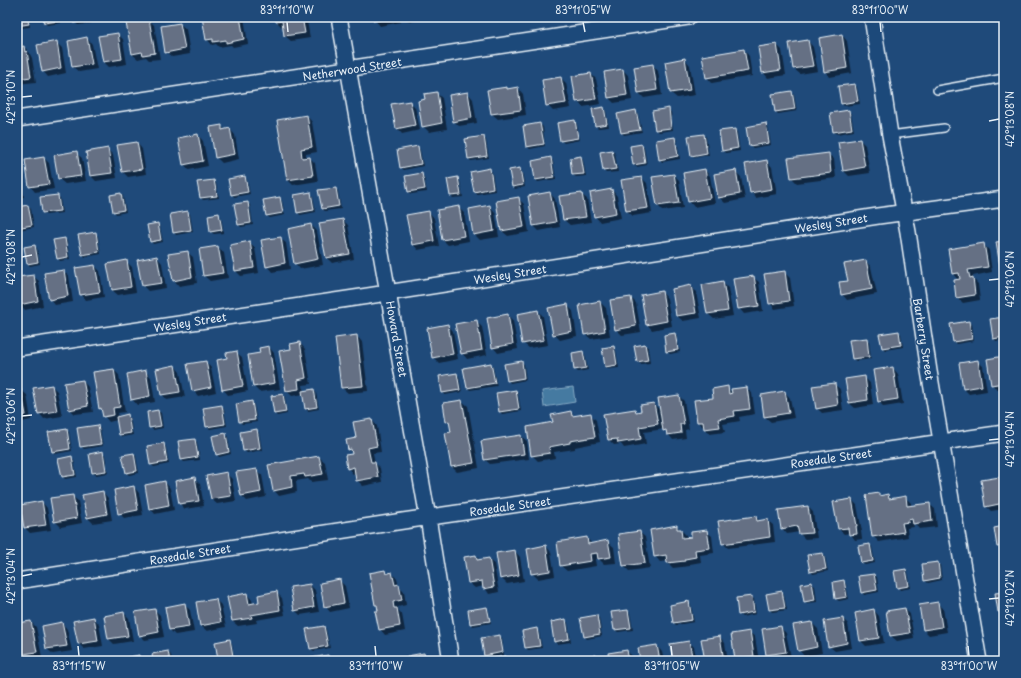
<svg xmlns="http://www.w3.org/2000/svg" width="1021" height="678" viewBox="0 0 1021 678" font-family="'Playpen Sans',sans-serif">
<style>
.water{fill:#447aa1;stroke:#86aac4}
.shadow{fill:#0007}
.building{fill:#657084;stroke:#e8f1f8}
.lines{fill:none;stroke-linecap:round;stroke-linejoin:round}
.service-casing{stroke:#e8f1f8;stroke-width:10}
.minor-casing{stroke:#e8f1f8;stroke-width:18}
.service{stroke:#1f4a7a;stroke-width:7}
.minor{stroke:#1f4a7a;stroke-width:15}
.ticks{fill:none;stroke:#e8f1f8;stroke-width:1.5}
.labels{text-anchor:middle;dominant-baseline:central;stroke-width:3;stroke-linejoin:round;paint-order:stroke}
.street-label{font-size:11px;fill:#e8f1f8;stroke:#1f4a7a}
.neatline{fill:none;stroke:#e8f1f8;stroke-width:1.5}
.ticks-label{font-size:10px;text-anchor:middle;fill:#e8f1f8}
</style>
<rect width="100%" height="100%" fill="#1f4a7a"/>
<filter id="ink" filterUnits="userSpaceOnUse"><feTurbulence type="fractalNoise" baseFrequency=".025" numOctaves="2"/><feDisplacementMap in="SourceGraphic" scale="8" xChannelSelector="R" yChannelSelector="G"/><feConvolveMatrix kernelMatrix="1 2 1 2 8 2 1 2 1" color-interpolation-filters="sRGB"/></filter>
<g filter="url(#ink)">
<path class="water" d="M573,387L575,402L544,407L542,391Z"/>
<path class="shadow" d="M17,17H29L30,27L20,28L18,26Z
M44,17H60L61,23L47,25L45,23Z
M75,17H91L92,23L78,25L75,22Z
M111,17H124V20L114,22Z
M203,17H244L248,44L233,47L231,45L219,47L216,44L212,45L207,39Z
M276,17H303L307,21L310,38L291,41L285,36L284,26L282,27L276,21Z
M374,17H400L401,22L380,26L375,20Z
M405,17H428L429,18L409,22Z
M149,20L154,25L160,59L149,60L146,57L138,59L132,54Z
M180,24L186,29L190,54L172,57L166,52Z
M117,34L123,39L127,64L109,67L104,62L99,37Z
M842,35L847,41L852,73L830,77L825,71Z
M87,38L92,44L97,69L79,72L73,67L69,41Z
M18,40L29,52L32,58L36,82L17,84Z
M808,41L813,47L818,71L800,74L794,69L790,44Z
M56,42L62,48L66,73L48,77L43,71Z
M777,45L782,50L786,75L768,78L763,72Z
M744,50L749,56L752,76L712,83L707,77Z
M685,59L690,65L695,95L677,98L671,93Z
M653,65L658,71L662,95L644,98L639,93Z
M623,70L628,75L632,100L614,103L609,98Z
M591,74L596,79L601,104L583,107L577,101Z
M561,78L566,83L571,108L553,111L547,105Z
M855,85L857,87L860,104L844,106L842,104Z
M507,88L509,90L518,88L523,94L526,115L498,119L492,114L489,91Z
M791,92L794,95L797,111L778,114L776,112L773,95Z
M436,93L442,98L447,129L429,132L423,126Z
M468,93L473,99L477,123L459,126L454,121Z
M410,102L415,107L420,130L402,134L397,128Z
M604,108L606,111L609,127L598,128L596,126Z
M668,110L671,112L673,130L659,132L656,130L653,112Z
M636,111L638,114L642,132L624,135L622,133Z
M849,111L851,114L854,131L837,134L834,132Z
M307,116L312,122L317,152L306,154V158H310L315,163L318,181L293,185L288,180L278,121Z
M575,121L577,124L580,140L564,143L561,140Z
M540,124L543,127L545,146L530,149L527,146Z
M765,124L768,127L771,145L753,148L750,146Z
M221,126L226,130L230,129L235,135L239,159L222,163L216,157Z
M735,130L737,132L740,151L725,153L723,150Z
M198,135L203,141L208,166L189,170L184,164Z
M704,135L706,137L709,155L694,158L692,155Z
M483,137L486,140L489,158L471,161L469,159Z
M675,138L677,140L680,159L662,162L660,159Z
M860,140L865,145L870,173L849,176L844,171Z
M137,143L142,149L146,174L128,177L123,172Z
M642,145L644,147L647,165L636,167L634,165Z
M418,147L420,150L423,166L404,170L401,167Z
M108,150L113,155L117,178L96,181L91,176Z
M612,151L615,153L618,172L606,173L604,171L601,153Z
M76,153L82,158L86,181L65,184L59,179Z
M828,154L834,159L836,178L797,183L792,178Z
M581,157L583,160L586,176L576,177L573,175Z
M44,158L49,163L54,189L35,192L30,186Z
M551,158L553,161L556,179L538,182L536,180L533,162Z
M767,161L772,167L777,194L756,198L751,192Z
M17,166L19,168L24,197L17,198Z
M489,169L492,172L495,191L477,194L475,191Z
M520,169L522,172L525,187L515,189L513,187Z
M705,170L710,176L715,203L694,207L689,201Z
M736,172L741,177L745,199L725,203L719,197Z
M422,174L424,177L427,192L411,194L409,192L406,177Z
M674,175L679,180L683,208L663,211L658,206Z
M245,177L247,180L250,194L234,197L232,194Z
M458,178L460,181L463,197L453,198L451,196Z
M642,178L647,183L652,213L633,216L627,211L622,181Z
M214,181L216,183L219,198L203,200L201,198L198,183Z
M336,189L338,191L341,209L325,211L322,209Z
M612,190L617,196L621,218L600,222L595,216Z
M310,193L313,196L316,212L300,215L298,212Z
M550,193L555,199L560,227L539,231L534,226Z
M121,194L123,196L126,212L116,214L114,211Z
M581,194L587,199L591,222L570,225L564,220Z
M57,196L60,198L62,213L46,215L43,213L41,198Z
M280,198L282,201L285,215L270,218L267,216L264,201Z
M518,198L524,204L529,232L508,236L502,231Z
M248,203L250,205L253,225L241,227L239,225Z
M28,206L31,209L34,227L19,230L17,228V208Z
M490,206L495,212L499,237L480,240L474,234Z
M458,207L464,213L469,241L448,245L443,240Z
M187,212L190,214L193,232L176,235L174,232Z
M429,212L434,218L439,246L418,250L413,244Z
M218,214L221,217L224,233L214,234L211,232L209,216Z
M343,220L348,225L354,259L332,263L327,258Z
M158,224L160,227L163,242L153,244L151,241Z
M311,225L317,231L323,265L300,269L295,263Z
M95,233L98,236L101,254L85,257L83,254Z
M280,238L286,243L290,269L272,272L267,266Z
M65,239L67,241L70,259L60,261L58,258Z
M249,242L255,248L259,273L241,276L236,271L231,246Z
M983,244L989,250L992,272L973,276L974,280L978,284L980,300L963,303L957,297L959,281L953,274Z
M34,246L37,248L40,264L30,266L27,263Z
M218,247L224,253L228,278L210,281L204,276Z
M187,252L193,257L197,283L179,286L174,280Z
M157,257L162,263L166,288L148,291L143,286Z
M126,261L132,267L136,292L118,295L112,290Z
M866,261L871,267L877,294L847,300L842,294L849,281Z
M95,266L100,271L104,297L86,300L81,294Z
M63,271L69,276L73,302L55,305L50,299Z
M784,272L790,278L794,306L775,309L770,303Z
M33,276L39,281L43,306L25,310L20,304L17,290V278Z
M753,277L759,282L763,311L744,314L739,308Z
M723,283L728,288L733,316L714,319L708,314Z
M691,286L696,292L701,318L683,321L677,316L673,290Z
M662,292L667,298L672,326L652,330L647,324Z
M631,298L636,303L641,332L622,335L616,329Z
M600,302L606,308L610,336L591,339L585,334Z
M567,305L573,311L577,336L560,340L554,334Z
M538,311L543,316L548,345L529,348L523,343Z
M508,315L513,321L518,349L498,353L493,347Z
M1004,318V340L996,341L994,338Z
M476,321L482,327L487,355L467,359L462,353Z
M969,322L972,324L974,341L956,344L954,342L951,324Z
M448,325L453,331L458,359L439,363L433,357Z
M899,332L901,334L903,347L885,350L882,347Z
M675,334L677,336L680,352L670,354L667,351Z
M357,336L362,342L368,391L348,393L342,388L336,339Z
M866,339L869,341L871,359L856,361L853,359L850,341Z
M300,343L305,349L311,384L303,385L304,391L313,390L316,392L319,409L308,411L306,409L304,394L292,396L287,391L292,350Z
M645,345L648,347L650,363L640,364L638,362L635,346Z
M269,347L274,353L280,389L259,392L254,387Z
M613,347L616,350L619,368L608,369L606,367Z
M236,352L242,357L248,391L228,395L223,389Z
M583,352L585,355L588,370L578,372L575,369Z
M1004,357V389L997,390L992,384Z
M977,361L983,366L987,391L969,394L964,389Z
M206,362L211,368L216,392L198,396L193,390Z
M521,362L524,364L526,380L510,383L508,380Z
M491,364L493,367L497,386L470,390L468,388Z
M175,366L180,372L185,397L167,400L162,394Z
M893,368L898,374L903,404L884,407L879,402Z
M114,370L119,375L125,412L118,413L119,417L127,416L130,418L133,435L122,437L120,435L117,420L109,422L104,416L103,411L100,408Z
M145,371L151,377L155,402L137,405L132,399Z
M457,374L459,376L462,392L445,395L443,392Z
M864,377L870,383L873,405L855,408L849,403Z
M83,381L88,387L93,412L75,414L70,409Z
M834,384L840,389L843,410L822,413L817,408Z
M52,386L57,391L62,416L44,419L39,413Z
M727,387L733,393L746,388L752,393L755,414L739,417L740,421L723,424L725,432L710,434L698,422L714,399Z
M21,390L27,395L31,420L17,423V391Z
M516,391L518,393L521,411L502,414L500,412Z
M785,392L790,398L794,418L771,422L765,417Z
M282,395L285,397L287,414L277,416L275,414Z
M679,396L684,401L689,429L685,430L686,438L673,440L664,429L644,432L646,444L624,448L621,444L614,445L609,440L635,410L638,413L642,412L654,404L661,411Z
M462,401L468,406L479,468L457,472L452,467V433L451,425L447,421L444,404Z
M252,402L254,405L257,422L242,424L240,422Z
M221,406L224,409L227,426L210,429L207,426Z
M158,411L161,413L163,428L153,430L150,427Z
M571,412L575,417L590,414L596,420L600,442L575,447V449L554,452L555,458L538,461L532,455L554,423Z
M372,420L377,426L381,452L373,453L375,463L380,468L382,482L363,486L357,480L356,473L353,474L348,468L353,455L349,449Z
M98,426L100,429L103,446L84,449L81,446Z
M67,430L69,432L72,451L55,454L53,451Z
M257,430L259,433L262,450L247,453L244,450Z
M226,434L228,437L231,454L219,457L217,454Z
M521,436L527,441L529,459L490,464L484,459Z
M195,440L197,442L200,460L184,462L182,460Z
M164,444L166,447L169,464L154,467L151,464Z
M102,452L105,455L108,473L96,475L93,473L90,454Z
M134,454L136,456L139,473L129,475L126,473Z
M72,457L74,460L77,477L65,479L63,477L60,460Z
M319,457L325,462L328,480L311,482L308,479L296,481L297,492L279,496L274,490L269,466Z
M256,470L262,475L266,497L247,501L242,496Z
M226,473L232,479L236,501L217,504L211,499Z
M195,479L200,484L204,506L185,509L180,504L176,482Z
M999,479L1004,483V509L991,511L986,506Z
M165,482L170,488L174,510L155,514L150,508Z
M134,487L139,493L143,515L124,518L119,513Z
M103,492L108,498L112,520L93,523L88,518Z
M878,494L880,496L888,495L892,499L905,497L911,503V507L929,504L935,509L937,527L919,529L913,522L914,527L907,528L908,537L879,542L873,536Z
M72,496L78,501L82,523L61,527L55,521Z
M852,500L857,505L862,531H861L862,539L855,540L850,533L844,534L839,529Z
M42,502L47,508L51,530L30,533L25,528L21,506Z
M808,507L813,512L817,538L805,539L800,534L799,532L787,534L782,528Z
M756,517L760,521L767,520L773,525L775,542L728,548L723,543Z
M17,523L19,536H17Z
M677,526L686,535L687,539L692,538L706,531L712,536L714,553L700,555L701,562L690,564V566L673,568L668,563V561L660,562L655,556Z
M1004,527V548L1000,549L998,546Z
M639,532L645,537L650,568L629,571L624,566Z
M587,538L592,544L608,542L614,547L616,563L604,564L599,559H595L596,566L567,571L561,566Z
M870,545L872,547L875,563L865,565L862,563Z
M546,546L551,552L555,576L538,579L532,573Z
M515,551L520,557L524,581L507,584L501,578Z
M823,554L825,556L828,571L813,574L811,571Z
M476,556L480,560L488,559L494,564L499,592L489,594L484,586L475,588L469,583Z
M937,563L940,565L942,580L928,583L925,580Z
M906,570L908,572L911,588L900,590L898,587Z
M385,571L388,574L392,573L397,579L399,586L404,591L406,605L398,607L399,611L402,614L405,631L385,635L380,629L378,607L376,604Z
M874,575L877,577L879,592L864,595L862,592Z
M339,580L345,586L349,608L330,612L325,606Z
M844,581L846,584L849,599L839,601L836,599Z
M812,584L815,586L817,602L807,603L805,601Z
M310,585L315,590L319,612L300,615L295,610Z
M276,592L282,598L285,615L256,620L257,623L238,626L232,621L247,594L252,600L253,604L260,603Z
M782,592L784,595L787,610L772,612L770,610L767,595Z
M1004,593V616L999,611Z
M751,597L754,599L756,614L742,617L739,614Z
M216,600L221,605L226,627L207,631L201,626Z
M689,603L691,605L694,622L676,625L674,623Z
M937,603L943,608L947,632L929,635L924,630L920,606Z
M185,605L190,610L194,632L175,635L170,630L166,608Z
M487,608L489,611L491,623L473,626L471,624Z
M905,609L910,614L914,638L897,641L891,636Z
M155,610L160,615L164,637L145,640L140,635Z
M874,610L879,616L884,643L866,646L861,641Z
M628,611L630,613L633,630L618,632L615,630Z
M124,613L129,618L133,641L114,644L109,639Z
M597,616L599,618L602,636L587,639L584,636Z
M94,618L99,624L103,646L84,649L79,644Z
M843,619L848,624L852,648L835,651L829,646Z
M566,620L568,623L571,642L557,644L555,642Z
M31,622L36,627L42,657L23,660L18,654L17,630Z
M62,623L67,629L72,651L53,654L47,649L43,627Z
M812,623L818,629L822,653L804,656L799,650Z
M324,627L326,629L330,648L314,651L311,649L308,630Z
M781,628L786,633L791,657L773,660L767,654Z
M536,629L539,632L542,648L528,650L526,648L523,631Z
M749,632L755,637L759,661H738L736,659L732,635Z
M499,636L502,638L504,655L487,658L484,655Z
M720,637L725,643L728,661H706Z
M229,640L232,643L234,658L221,661L219,658Z
M689,642L694,647L697,661H674Z
M657,646L662,652L664,661H641Z
M627,651L632,656L633,661H610Z
M168,652L171,655L172,661H154Z
M424,654L430,661H409Z
M596,656L601,661H579Z"/>
<path class="building" d="M17,17H27L29,24L17,26Z
M43,17H59V21L44,23Z
M74,17H89L90,20L74,23Z
M202,17H240L244,39L226,43V40L213,42V39L206,40Z
M275,17H302L305,33L284,36L282,21L276,22Z
M373,17H396L374,21Z
M149,19L155,53L143,55L142,52L132,54L126,23Z
M180,23L185,49L165,53L161,26Z
M118,33L122,59L103,62L98,36Z
M842,34L847,68L824,72L819,38Z
M87,37L92,64L72,67L68,41Z
M17,39H18L19,47L24,46L25,52L27,51L31,77L17,79Z
M808,40L813,66L793,69L789,43Z
M57,41L61,68L42,72L37,45Z
M777,44L781,70L762,73L758,47Z
M744,49L748,71L706,78L702,56Z
M685,58L690,90L670,93L665,62Z
M653,64L657,90L638,93L634,67Z
M623,69L627,95L608,98L604,72Z
M591,73L596,99L576,102L572,76Z
M561,77L566,103L546,106L542,80Z
M855,84L858,101L841,104L838,86Z
M507,87V89L518,87L521,110L491,114L487,90Z
M792,91L795,109L775,112L772,94Z
M437,92L442,123L422,127L418,101L425,99L424,94Z
M468,92L472,118L453,122L449,95Z
M410,101L415,125L396,129L391,104Z
M604,107L607,124L595,126L592,109Z
M669,108L671,128L655,130L652,111Z
M636,110L640,130L621,133L617,114Z
M849,110L852,129L833,132L830,113Z
M307,115L312,147L301,149L302,158L310,157L313,176L287,180L277,120Z
M575,120L578,138L560,141L557,123Z
M540,123L544,144L526,147L523,126Z
M766,123L769,143L749,146L746,127Z
M222,125V130L230,128L235,154L215,158L210,127Z
M735,129L738,148L722,151L719,131Z
M198,134L203,161L183,165L178,138Z
M704,134L707,153L691,156L688,136Z
M484,136L487,156L468,159L465,139Z
M675,137L678,156L659,160L656,140Z
M860,139L865,167L843,171L838,142Z
M137,142L142,169L122,172L117,145Z
M642,144L645,163L633,165L630,146Z
M418,146L421,164L400,168L397,150Z
M108,148L112,173L90,176L86,152Z
M612,150L616,169L603,171L600,152Z
M77,151L81,176L58,179L54,155Z
M829,153L831,173L791,178L788,158Z
M581,156L584,174L572,175L570,158Z
M44,157L49,184L29,187L25,160Z
M551,157L554,177L535,180L532,161Z
M767,160L772,189L750,193L745,164Z
M490,168L493,188L474,192L470,172Z
M520,168L523,185L512,187L509,170Z
M705,169L710,198L688,202L683,173Z
M736,170L740,194L718,198L714,174Z
M422,173L425,189L408,192L405,176Z
M674,174L679,203L657,206L652,177Z
M245,176L248,192L231,195L228,179Z
M458,177L461,195L450,196L447,179Z
M642,177L648,208L626,211L621,180Z
M214,180L217,196L200,198L197,182Z
M336,188L339,206L322,209L318,190Z
M612,189L616,213L594,217L590,193Z
M311,192L314,210L297,213L294,195Z
M550,192L556,222L533,226L528,196Z
M121,193L124,210L113,212L110,195Z
M582,193L586,217L563,220L559,196Z
M58,195L60,211L42,213L40,197Z
M280,197L283,213L266,216L263,200Z
M519,197L524,227L501,231L496,201Z
M248,202L251,223L238,225L234,204Z
M28,205L32,225L17,228V207Z
M490,205L494,231L473,235L469,209Z
M459,206L464,236L442,240L437,210Z
M188,211L191,230L173,233L170,214Z
M429,211L434,241L412,245L406,215Z
M219,213L222,230L210,232L208,215Z
M343,219L350,254L326,258L319,223Z
M158,223L161,240L150,242L147,225Z
M311,224L318,259L294,264L288,229Z
M96,232L99,252L82,255L78,235Z
M281,237L285,263L266,267L261,240Z
M65,238L68,257L57,259L53,240Z
M250,241L254,268L235,271L230,245Z
M1004,241V278L1002,279L996,242Z
M984,243L988,267L968,270L970,278L973,277L975,295L956,298L954,280L960,279L959,273L952,274L948,249Z
M35,245L38,262L27,264L24,247Z
M218,246L223,273L203,276L199,249Z
M188,251L192,277L173,281L168,254Z
M157,256L162,283L142,286L137,260Z
M127,260L131,287L112,290L107,264Z
M866,260L872,289L841,295L839,282L848,281L844,264Z
M95,265L100,292L80,295L75,268Z
M64,270L68,296L49,300L44,273Z
M785,271L789,301L769,304L764,274Z
M34,275L38,301L19,305L17,295V277Z
M754,276L759,306L738,309L733,279Z
M723,281L728,311L707,314L702,285Z
M691,285L696,313L676,316L672,289Z
M662,291L667,321L646,325L641,295Z
M631,297L636,326L615,330L610,300Z
M600,301L605,331L584,335L579,305Z
M568,304L572,331L553,335L548,308Z
M538,310L544,340L522,344L517,314Z
M508,314L513,344L492,348L487,318Z
M1004,317V337L993,339L990,319Z
M477,320L482,350L461,354L455,324Z
M969,321L972,339L953,342L950,324Z
M448,324L453,354L432,358L427,328Z
M899,331L901,345L882,348L879,334Z
M675,333L678,350L666,352L664,335Z
M357,335L363,386L341,388L335,338Z
M867,338L869,357L852,359L849,340Z
M300,342L306,378L298,380L299,389L286,391L279,351L291,349L290,344Z
M645,344L648,360L637,362L634,346Z
M269,346L275,383L253,387L248,355L260,353L259,348Z
M614,346L617,365L605,367L602,348Z
M237,351L243,386L222,390L217,360L227,358L226,353Z
M583,351L586,368L574,370L572,353Z
M1004,356V383L991,385L987,359Z
M978,360L982,386L963,389L959,363Z
M206,361L211,387L192,391L187,364Z
M522,361L524,378L507,381L504,364Z
M491,363L495,383L467,388L463,368Z
M175,365L180,392L161,395L156,369Z
M893,367L898,399L878,402L873,370Z
M114,369L120,407L113,408L114,415L103,417L101,408L99,409L93,372Z
M146,370L150,396L131,400L127,374Z
M457,373L460,390L442,393L439,376Z
M865,376L868,400L849,403L845,379Z
M83,380L88,406L69,410L64,383Z
M835,383L838,405L816,409L812,386Z
M52,385L57,411L38,414L33,388Z
M728,386L729,394L732,393L731,389L747,387L750,409L734,411L735,416L718,419L720,427L704,429L703,422H697L694,400L713,398L712,389Z
M21,389L26,415L17,417V390Z
M314,389L317,407L305,409L302,391Z
M516,390L519,409L499,412L496,393Z
M785,391L789,413L764,417L761,395Z
M283,394L286,412L274,414L271,396Z
M679,395L684,424H680L681,433L667,435L666,430L663,431L658,398Z
M462,400L474,463L451,467L445,433L451,432L449,421L446,422L443,403Z
M252,401L255,420L239,422L236,404Z
M654,403L658,424L639,427L641,439L618,443L617,439L608,440L603,414L635,409L636,412L641,411L640,405Z
M222,405L225,424L206,427L203,408Z
M158,410L161,426L149,428L147,412Z
M571,411L572,416L591,413L595,437L570,441V443L549,447L550,453L531,456L527,427L553,422L551,415Z
M128,414L131,433L119,435L116,417Z
M372,419L377,446L368,448L371,462H375L378,477L356,481L354,467L347,469L345,455L352,454L351,449L348,450L346,440L356,438L353,422Z
M98,425L101,444L80,447L77,428Z
M67,429L70,449L52,452L48,432Z
M257,429L260,448L243,451L240,432Z
M226,433L229,452L216,455L212,436Z
M521,435L524,454L484,460L481,441Z
M195,439L198,457L181,460L178,441Z
M164,443L167,462L150,465L147,446Z
M103,451L106,471L92,473L89,454Z
M134,453L137,471L126,473L122,455Z
M72,456L75,475L62,477L58,459Z
M319,456L323,474L305,477L304,474L291,476L292,487L273,491L268,465Z
M257,469L261,492L241,496L236,472Z
M227,472L231,496L211,499L206,476Z
M195,477L199,501L179,504L175,481Z
M1000,477L1004,503L985,507L981,480Z
M165,481L169,505L149,509L145,485Z
M134,486L138,510L118,514L114,490Z
M103,491L107,514L87,518L82,495Z
M879,493V496L888,494L889,499L906,496L907,506L930,503L932,521L913,524L912,519L908,520L909,522L902,523L904,532L872,537L866,495Z
M73,495L77,518L54,522L50,498Z
M852,499L857,526H856L857,534L849,535L848,528L838,529L833,502Z
M42,501L46,525L24,528L20,505Z
M808,506L812,533L799,534L797,526L781,529L778,510Z
M756,516L757,521L768,519L770,537L722,544L718,521Z
M677,525V529H681L682,538L691,537V532L707,530L710,548L695,550L696,557L685,559V561L667,563L666,555L654,557L650,530Z
M1004,526V546L997,547L994,528Z
M640,531L645,563L623,566L618,534Z
M587,537L588,544L608,540L611,557L598,559L597,553L590,554L591,561L560,566L557,542Z
M870,544L873,561L861,563L858,546Z
M546,545L550,571L531,574L527,549Z
M515,550L519,575L500,579L496,553Z
M823,553L826,569L810,572L807,555Z
M476,555L477,560L489,558L494,587L483,589L482,581L468,583L464,557Z
M938,562L940,578L924,581L922,564Z
M906,569L909,586L897,588L894,571Z
M385,570L386,574L392,572L395,585L399,584L402,600L393,602L394,608H397L400,626L379,630L375,611H378L377,605H375L369,573Z
M874,574L877,590L861,593L858,576Z
M340,579L344,603L324,607L320,583Z
M844,580L847,597L835,599L833,582Z
M812,582L815,600L804,602L801,584Z
M310,584L314,607L294,611L290,587Z
M277,591L280,610L251,615L252,618L232,621L227,597L247,593L249,604L259,602L258,595Z
M782,591L785,608L769,610L766,594Z
M1004,592V611L998,612L995,593Z
M752,596L754,612L738,615L736,598Z
M216,599L221,622L200,626L196,602Z
M689,601L692,620L673,623L670,605Z
M938,602L942,627L923,630L919,605Z
M185,603L189,627L169,630L165,607Z
M487,607L490,621L470,624L468,610Z
M905,608L910,633L890,636L886,611Z
M155,609L159,632L139,636L135,612Z
M874,609L879,638L860,641L855,613Z
M628,610L631,628L614,630L611,612Z
M124,612L128,636L108,639L104,616Z
M597,615L600,634L584,637L580,618Z
M94,617L98,641L78,644L73,621Z
M843,618L847,643L828,647L824,621Z
M566,619L569,639L554,642L551,622Z
M31,621L37,652L17,655V629H19L18,623Z
M62,622L67,646L46,649L42,626Z
M812,622L817,647L798,651L793,625Z
M324,626L328,646L310,649L306,629Z
M781,626L786,652L766,655L762,629Z
M537,628L540,646L525,648L522,631Z
M750,631L754,656L735,659L731,634Z
M500,635L503,652L484,656L481,638Z
M720,636L724,661H705L701,639Z
M230,639L233,656L218,659L215,642Z
M689,641L693,661H673L670,644Z
M657,645L660,661H640L638,648Z
M627,650L629,661H609L608,653Z
M168,651L170,661H153L152,654Z
M424,653L426,661H408L407,656Z
M139,655L140,661H125L124,658Z
M328,655L330,661H312L311,658Z
M596,655L597,661H578L577,658Z
M506,656L507,661H495V658Z"/>
<g class="lines">
<g class="service-casing">
<path id="service" d="M937,90L1004,78
M890,135L944,128"/>
</g>
<g class="minor-casing">
<path id="minor" d="M339,17L428,518L451,661
M872,17L890,135L908,232L929,371L979,661
M17,119L688,17
M17,348L368,296L878,216L1004,199
M17,581L403,521L1004,433"/>
</g>
<use href="#service" class="service"/>
<use href="#minor" class="minor"/>
</g>
</g>
<path class="ticks" d="M287,22L288,32M583,22L585,32M880,22L881,32M22,97L32,96M989,121L999,119M22,257L32,255M989,280L999,279M22,416L32,415M989,440L999,439M22,576L32,574M989,599L999,598M78,646L79,656M375,646L376,656M671,646L672,656M968,646L969,656"/>
<g class="labels">
<g class="street-label">
<text transform="translate(352 69) rotate(-9)">Netherwood Street</text>
<text transform="translate(831 223) rotate(-9)">Wesley Street</text>
<text transform="translate(510 274) rotate(-9)">Wesley Street</text>
<text transform="translate(190 322) rotate(-9)">Wesley Street</text>
<text transform="translate(397 339) rotate(80)">Howard Street</text>
<text transform="translate(924 339) rotate(81)">Barberry Street</text>
<text transform="translate(831 458) rotate(-8)">Rosedale Street</text>
<text transform="translate(510 506) rotate(-8)">Rosedale Street</text>
<text transform="translate(190 554) rotate(-9)">Rosedale Street</text>
</g>
</g>
<rect width="1021" height="678" fill="none" stroke="#1f4a7a" stroke-width="44"/>
<rect x="22" y="22" width="977" height="634" class="neatline"/>
<g class="ticks-label">
<text x="287" y="14">83°11'10"W</text>
<text x="583" y="14">83°11'05"W</text>
<text x="880" y="14">83°11'00"W</text>
<text transform="translate(11 97) rotate(-90)" y="4">42°13'10"N</text>
<text transform="translate(1010 119) rotate(-90)" y="4">42°13'08"N</text>
<text transform="translate(11 257) rotate(-90)" y="4">42°13'08"N</text>
<text transform="translate(1010 279) rotate(-90)" y="4">42°13'06"N</text>
<text transform="translate(11 416) rotate(-90)" y="4">42°13'06"N</text>
<text transform="translate(1010 439) rotate(-90)" y="4">42°13'04"N</text>
<text transform="translate(11 576) rotate(-90)" y="4">42°13'04"N</text>
<text transform="translate(1010 598) rotate(-90)" y="4">42°13'02"N</text>
<text x="79" y="670">83°11'15"W</text>
<text x="376" y="670">83°11'10"W</text>
<text x="672" y="670">83°11'05"W</text>
<text x="969" y="670">83°11'00"W</text>
</g>
</svg>
